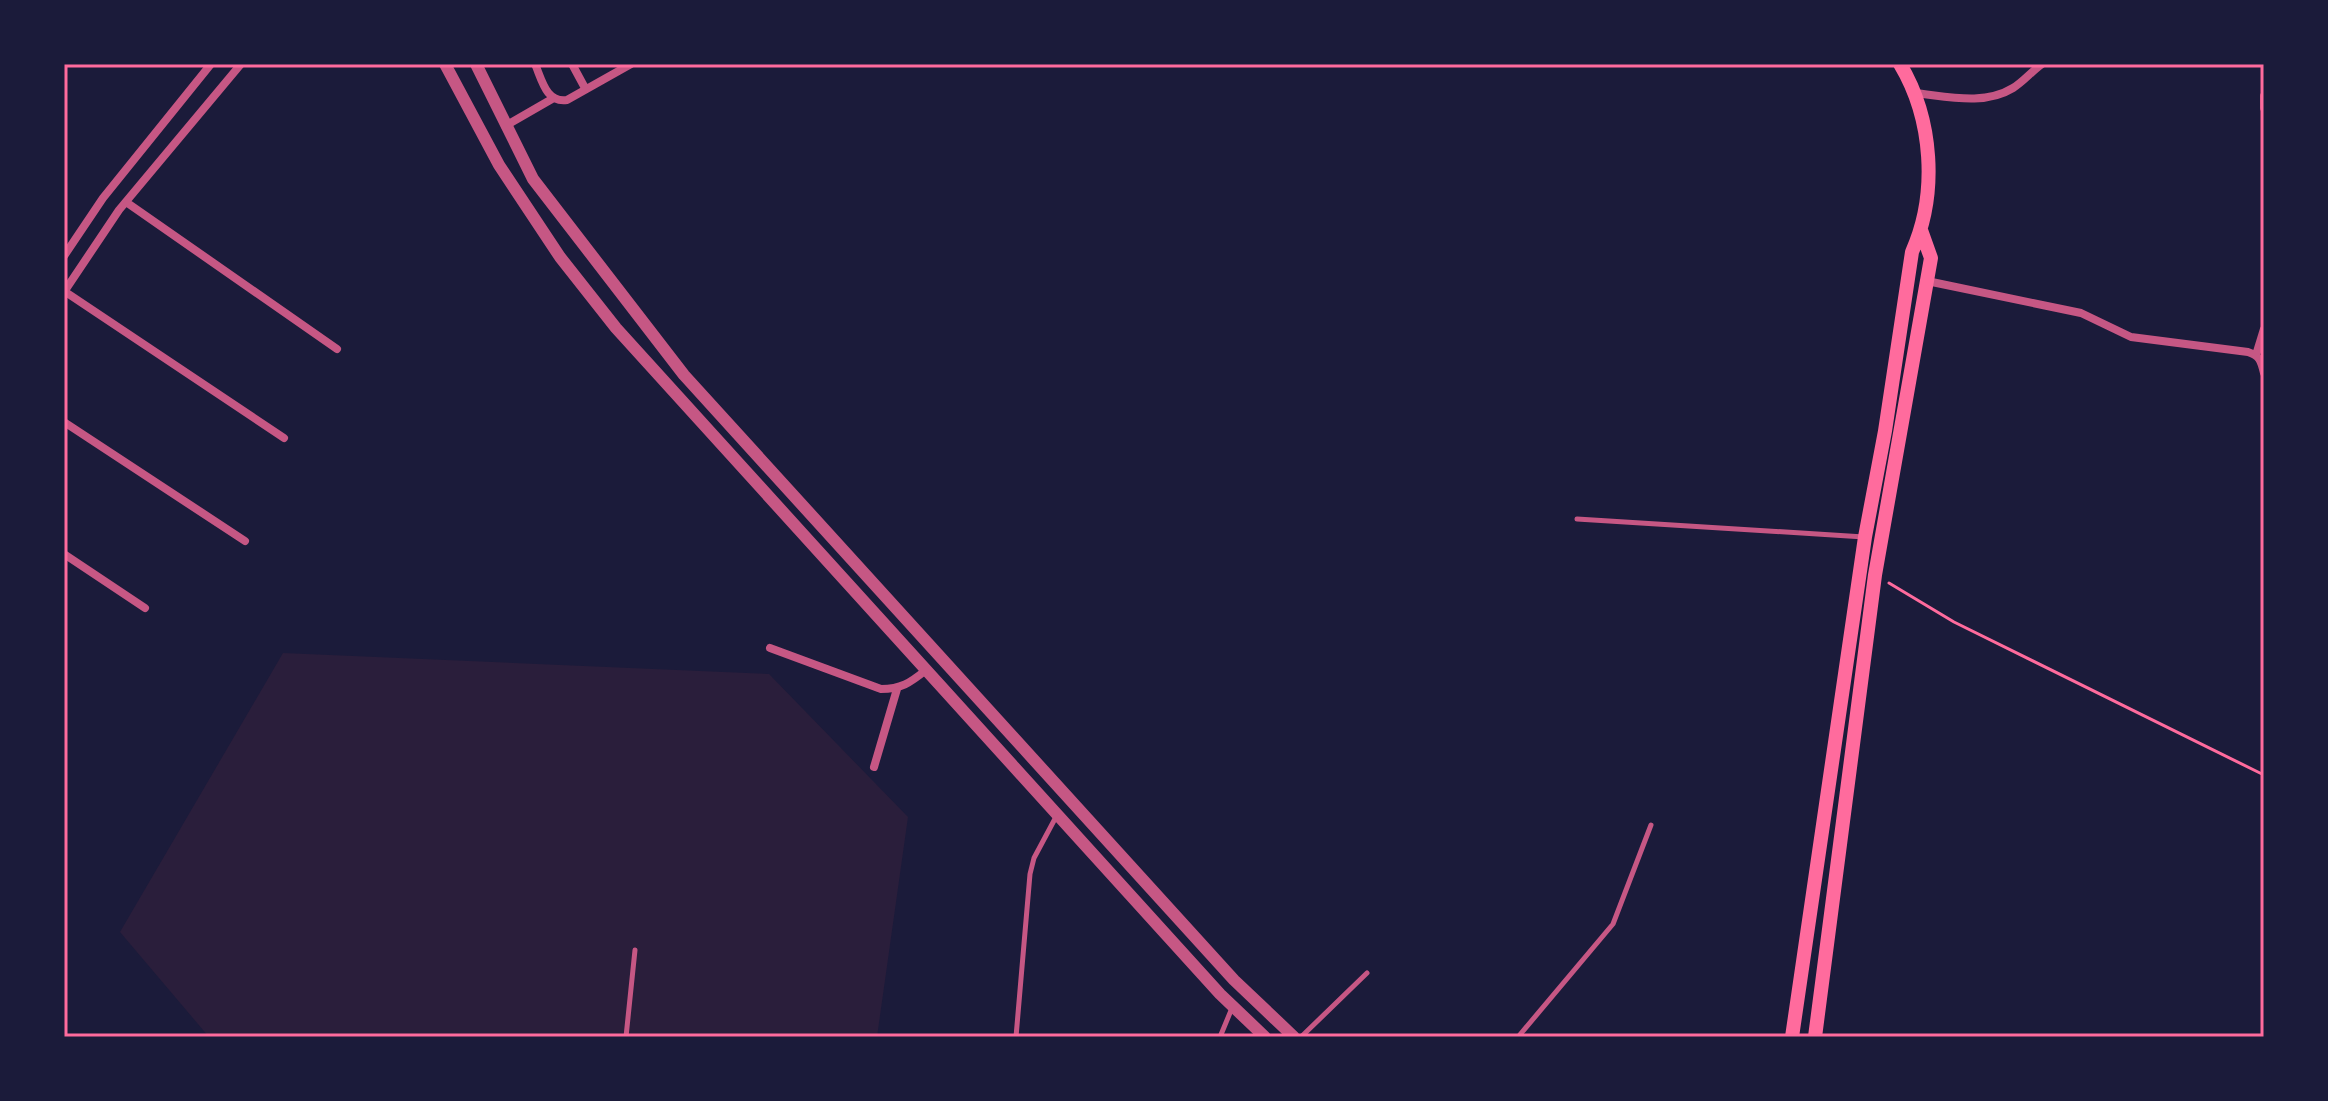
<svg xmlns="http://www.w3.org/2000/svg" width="2328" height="1101" viewBox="0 0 2328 1101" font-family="'Work Sans',sans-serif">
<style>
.green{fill:#2a1e3b}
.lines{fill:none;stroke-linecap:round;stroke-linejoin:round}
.path{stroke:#ff6b9d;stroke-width:3}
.service{stroke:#c65784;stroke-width:5}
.minor{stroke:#c65784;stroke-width:8}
.tertiary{stroke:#c65784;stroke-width:12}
.secondary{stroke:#ff6b9d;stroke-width:14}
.neatline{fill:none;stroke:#ff6b9d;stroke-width:3}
</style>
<rect width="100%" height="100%" fill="#1b1b3a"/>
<path class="green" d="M283,653L769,674L908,817L877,1037H209L120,932Z"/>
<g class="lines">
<path class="path" d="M1889,583L1954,622L2264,775"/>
<path class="service" d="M1577,519L1864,537
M626,1037L635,950
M1016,1037L1030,874L1034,858L1057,815
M1220,1037L1232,1008
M1301,1037L1367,973
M1518,1037L1613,924L1651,825"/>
<path class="minor" d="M535,64C542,80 546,103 567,100L631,64
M572,64L585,88
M1914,93C1946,96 1984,106 2013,88C2023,82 2032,71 2042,64
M2264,96V108
M505,126L552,99
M126,202L337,349
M64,256L103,198L211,64
M1927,281L2081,313L2131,337L2248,352C2260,356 2261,361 2264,373
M64,291L284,438
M64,292L119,210L241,64
M2256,355L2264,329
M64,422L245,541
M64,554L145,608
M770,648L881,689C901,689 910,683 926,670
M874,767L897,689"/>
<path class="tertiary" d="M445,64L499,165L560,257L616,328L1220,994L1265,1037
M476,64L533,179L684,375L1234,980L1294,1037"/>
<path class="secondary" d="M1792,1037L1865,537L1885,431L1912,252C1938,194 1933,119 1900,64
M1815,1037L1875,575L1931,258L1921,230"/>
</g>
<rect width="2328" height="1101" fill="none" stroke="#1b1b3a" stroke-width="132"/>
<rect x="66" y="66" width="2196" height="969" class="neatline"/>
</svg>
